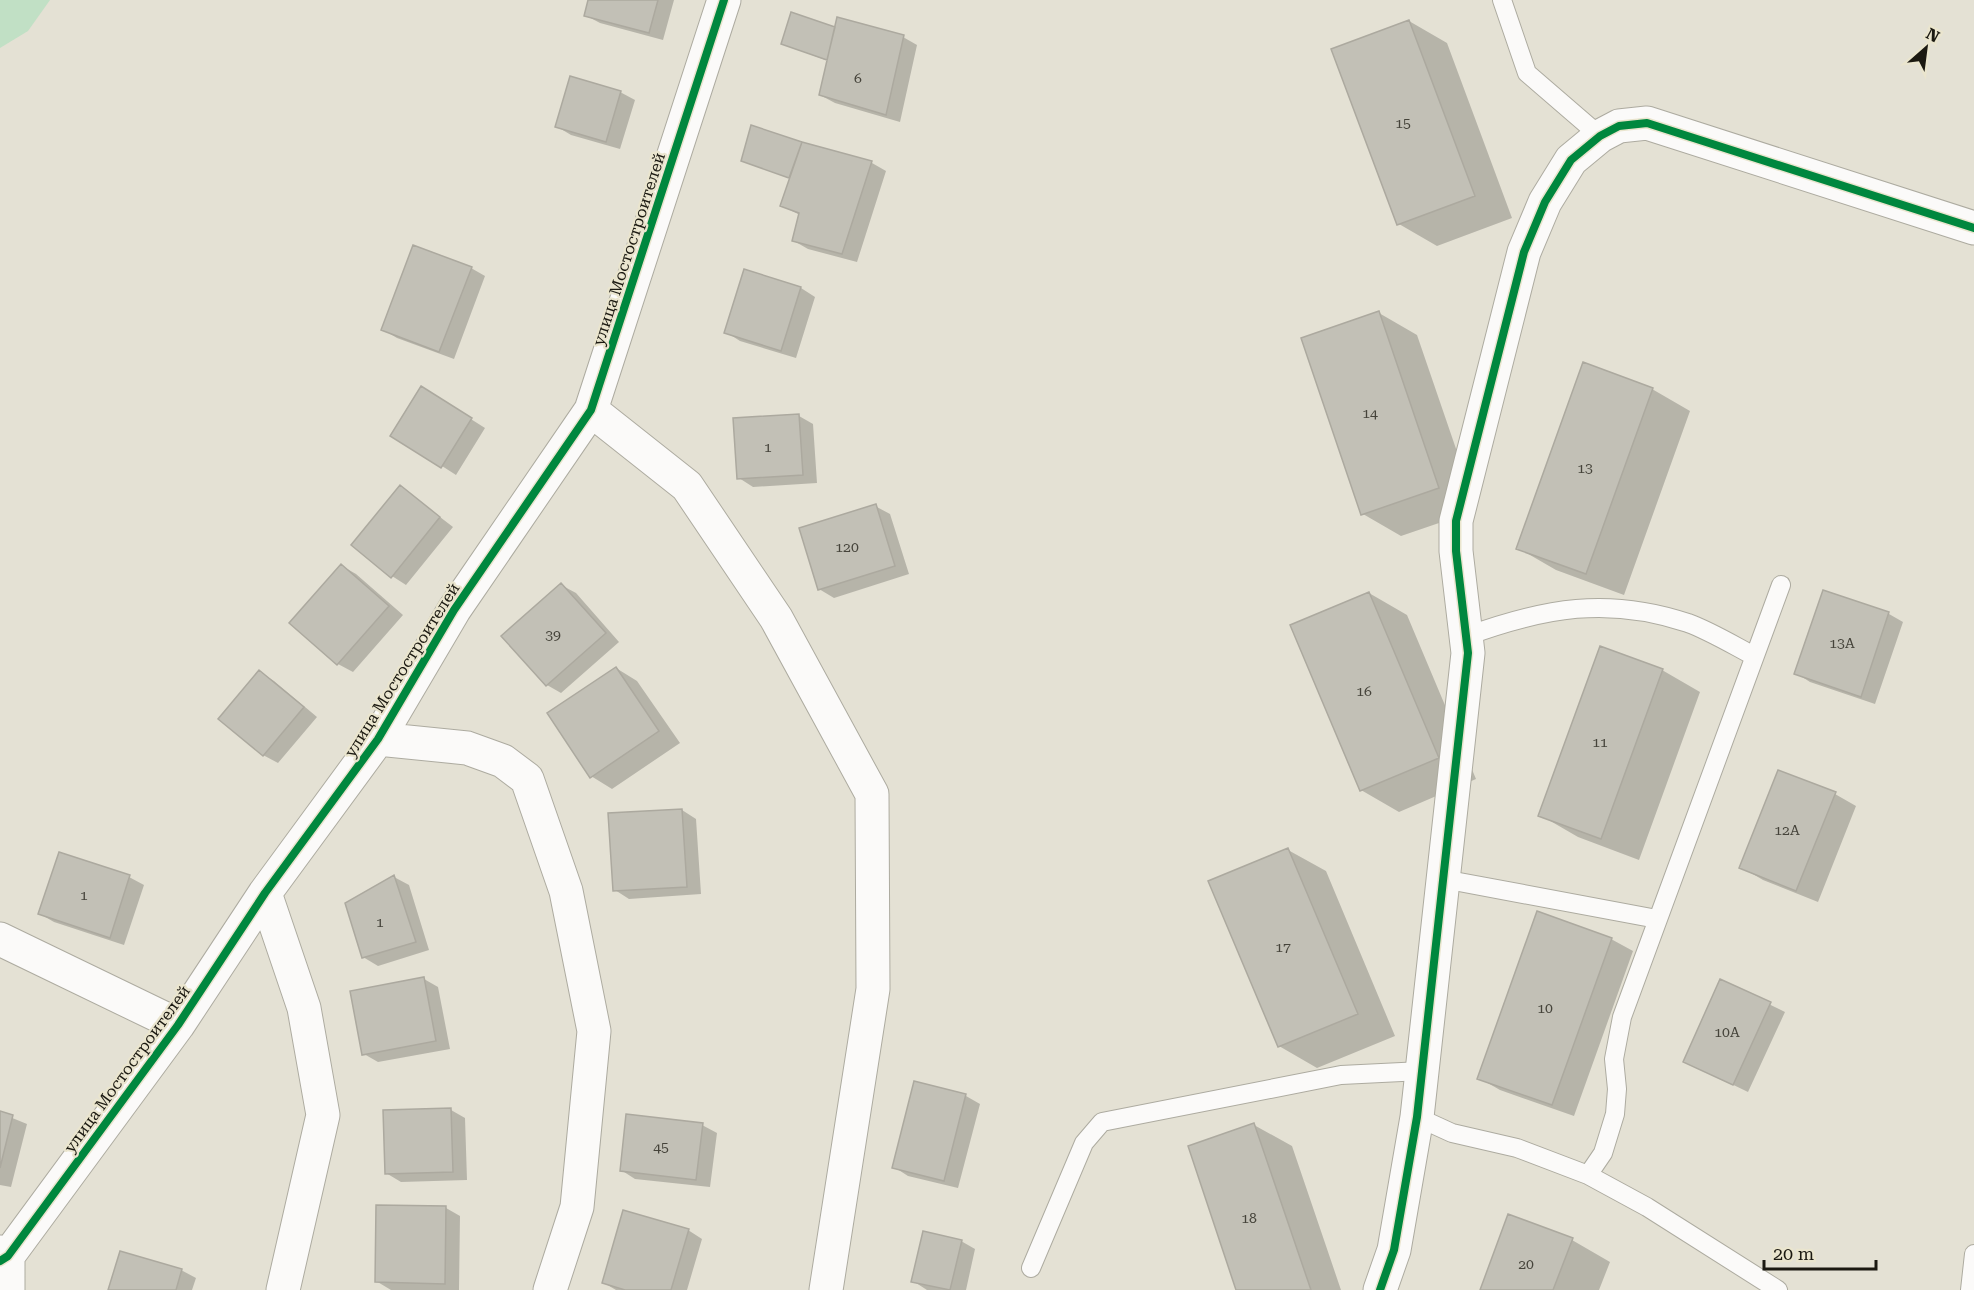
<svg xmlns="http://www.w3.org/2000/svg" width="1974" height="1290" viewBox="0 0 1974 1290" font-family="'Roboto Serif',serif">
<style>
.green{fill:#c1e0c5}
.shadow{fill:#0003}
.building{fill:#c2c0b6;stroke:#aca99f;stroke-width:1.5}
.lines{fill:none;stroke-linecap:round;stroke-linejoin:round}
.service-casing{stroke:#adaba0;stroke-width:20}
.minor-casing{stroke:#adaba0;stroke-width:35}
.service{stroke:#fbfaf9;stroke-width:18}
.minor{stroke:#fbfaf9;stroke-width:33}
.cycleway-casing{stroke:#eae5ce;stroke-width:11}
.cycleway{stroke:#00873e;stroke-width:8}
.labels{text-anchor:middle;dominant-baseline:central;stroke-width:4.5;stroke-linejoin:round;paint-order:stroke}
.number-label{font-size:14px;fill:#45433a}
.street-label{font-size:16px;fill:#1b1911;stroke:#eae5ce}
</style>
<rect width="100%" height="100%" fill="#e4e1d4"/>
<path class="green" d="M0,0H50L28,31L0,48Z"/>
<path class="shadow" d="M589,0H674L663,40L600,23L585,15Z
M1409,21L1447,43L1512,218L1437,246L1399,224Z
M834,28L903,37L917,45L900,122L835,103L820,95L828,61L783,44Z
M620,92L635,100L620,149L571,135L556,126Z
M752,127L872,163L886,171L857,262L808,249L794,241L800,215L782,206L791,179L743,160Z
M471,268L485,276L454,359L397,338L382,329Z
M745,271L801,288L815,297L796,358L740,341L726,332Z
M1379,313L1417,335L1477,510L1401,536L1363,514Z
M1652,389L1690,411L1624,595L1556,570L1518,548Z
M436,397L485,428L456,475L442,466Z
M799,416L813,424L817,483L753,487L739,478Z
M401,487L453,527L406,585L392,576Z
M875,506L890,514L909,574L834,598L819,589Z
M342,566L356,574L403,615L353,672L338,664L291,623Z
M561,585L576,593L619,642L561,693L547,685Z
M1823,591L1889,614L1903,622L1875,704L1810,682L1796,673Z
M1369,593L1407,615L1476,779L1399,812L1361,790Z
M616,668L637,681L680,743L612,789L591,776Z
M1662,670L1700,692L1639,860L1578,837L1540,815Z
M260,672L274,681L317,717L278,763L263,755Z
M1835,794L1856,806L1818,902L1763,880L1741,867Z
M682,810L696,819L701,894L629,899L615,890Z
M1288,850L1326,871L1395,1036L1317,1068L1279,1046Z
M129,877L144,885L124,945L54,922L40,914Z
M394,877L409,885L429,950L378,966L363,957Z
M1611,939L1633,951L1574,1116L1500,1090L1479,1078Z
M424,979L438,987L450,1049L378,1062L364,1054Z
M1721,981L1785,1012L1748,1092L1684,1061Z
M915,1083L966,1096L980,1104L958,1188L908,1176L894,1167Z
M451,1110L465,1118L467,1180L401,1182L386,1173Z
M0,1113L27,1124L11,1187L0,1185Z
M702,1125L717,1133L710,1187L635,1179L621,1170Z
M1254,1125L1292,1146L1341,1290H1238Z
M446,1208L460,1216L459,1290H391L376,1281Z
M688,1230L702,1239L687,1290H616L604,1283Z
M1572,1240L1610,1262L1599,1290H1481Z
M961,1241L975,1249L966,1290H927L913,1281Z
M181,1270L196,1278L192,1290H110Z"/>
<path class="building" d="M588,0H658L649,33L584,16Z
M791,12L835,27L827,60L781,44Z
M837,17L904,35L886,115L819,95Z
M1409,20L1475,196L1397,225L1331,49Z
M570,76L621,91L606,142L555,127Z
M751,125L802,142L789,178L741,161Z
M802,142L872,161L842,254L792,241L799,213L780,206Z
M413,245L472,267L439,352L381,330Z
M744,269L801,287L781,351L724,333Z
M1379,311L1439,488L1361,515L1301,338Z
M1583,362L1653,388L1586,574L1516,549Z
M421,386L472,418L441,468L390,436Z
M799,414L803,475L737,479L733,418Z
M400,485L440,517L391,578L351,545Z
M876,504L895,566L818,590L799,528Z
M341,564L389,606L337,665L289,623Z
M561,583L606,633L546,686L501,636Z
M1823,590L1889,612L1861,697L1794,674Z
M1369,592L1439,758L1360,791L1290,625Z
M1600,646L1663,669L1601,839L1538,816Z
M616,667L659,731L590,778L547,713Z
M259,670L304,707L263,756L218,719Z
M1778,770L1836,792L1796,891L1739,868Z
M682,809L687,887L613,891L608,813Z
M1288,848L1358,1014L1278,1047L1208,881Z
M59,852L130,875L110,938L38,914Z
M394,875L416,942L362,958L345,903Z
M1537,911L1612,938L1552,1105L1477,1079Z
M424,977L436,1041L362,1055L350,991Z
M1720,979L1771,1002L1733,1085L1683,1062Z
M914,1081L966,1094L944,1181L892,1168Z
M451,1108L453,1172L385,1174L383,1110Z
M0,1111L13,1115L0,1168Z
M626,1114L703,1123L696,1180L620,1171Z
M1254,1123L1311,1290H1236L1188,1146Z
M376,1205L446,1206L445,1284L375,1282Z
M623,1210L689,1229L671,1290H625L602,1283Z
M1508,1214L1573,1238L1553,1290H1480Z
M923,1231L962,1240L950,1290L911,1282Z
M120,1251L182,1269L176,1290H108Z"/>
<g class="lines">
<g class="service-casing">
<path id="service" d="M1502,0L1527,73L1600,136
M1467,636C1544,608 1608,596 1688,623C1710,631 1733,645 1754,656
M1443,879L1657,919
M1417,1117L1452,1133L1517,1148L1588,1175L1647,1207L1778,1290
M1588,1175L1603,1153L1615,1114L1617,1089L1614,1059L1622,1017L1781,585
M1031,1268L1084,1143L1102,1122L1341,1075L1422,1071
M1970,1290L1974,1254"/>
</g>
<g class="minor-casing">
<path id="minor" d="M591,410L687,486L776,618L872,794L873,989L826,1290
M378,739L467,748L503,761L527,779L566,891L594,1031L577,1207L550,1290
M265,893L304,1008L323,1115L283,1290
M0,939L178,1025
M0,1252L8,1256V1290
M0,1261L8,1256L178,1025L265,893L378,739L454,610L591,410L724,0
M1380,1290L1394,1250L1417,1117L1468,653L1456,551V521L1524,252L1545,202L1571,160L1600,136L1619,126L1647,123L1974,228"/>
</g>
<use href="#service" class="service"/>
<use href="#minor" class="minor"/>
<g class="cycleway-casing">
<path id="cycleway" d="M0,1261L8,1256L178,1025L265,893L378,739L454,610L591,410L724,0
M1380,1290L1394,1250L1417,1117L1468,653L1456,551V521L1524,252L1545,202L1571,160L1600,136L1619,126L1647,123L1974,228"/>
</g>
<use href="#cycleway" class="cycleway"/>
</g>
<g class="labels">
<g class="number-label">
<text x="858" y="78">6</text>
<text x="1403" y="123">15</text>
<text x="1370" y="413">14</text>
<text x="768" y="447">1</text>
<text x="1585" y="468">13</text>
<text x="847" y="547">120</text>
<text x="553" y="635">39</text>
<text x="1842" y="643">13А</text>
<text x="1364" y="691">16</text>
<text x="1600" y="742">11</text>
<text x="1787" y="830">12А</text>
<text x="84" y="895">1</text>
<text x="380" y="922">1</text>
<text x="1283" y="947">17</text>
<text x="1545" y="1008">10</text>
<text x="1727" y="1032">10А</text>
<text x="661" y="1147">45</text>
<text x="1249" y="1218">18</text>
<text x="1526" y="1264">20</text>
</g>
<g class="street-label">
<text transform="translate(629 249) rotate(-72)">улица Мостостроителей</text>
<text transform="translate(402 670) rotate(-58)">улица Мостостроителей</text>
<text transform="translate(127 1069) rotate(-54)">улица Мостостроителей</text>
</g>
</g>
<g transform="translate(1926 48) rotate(28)" stroke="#eae5ce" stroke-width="4.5" paint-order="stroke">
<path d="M0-4.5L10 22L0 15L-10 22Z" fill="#1b1911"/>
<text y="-9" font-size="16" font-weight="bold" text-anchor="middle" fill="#1b1911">N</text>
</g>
<path d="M1764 1260v9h112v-9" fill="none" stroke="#1b1911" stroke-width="3"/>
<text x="1773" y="1260" font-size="18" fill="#1b1911" stroke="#eae5ce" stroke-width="4.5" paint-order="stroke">20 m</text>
</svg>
